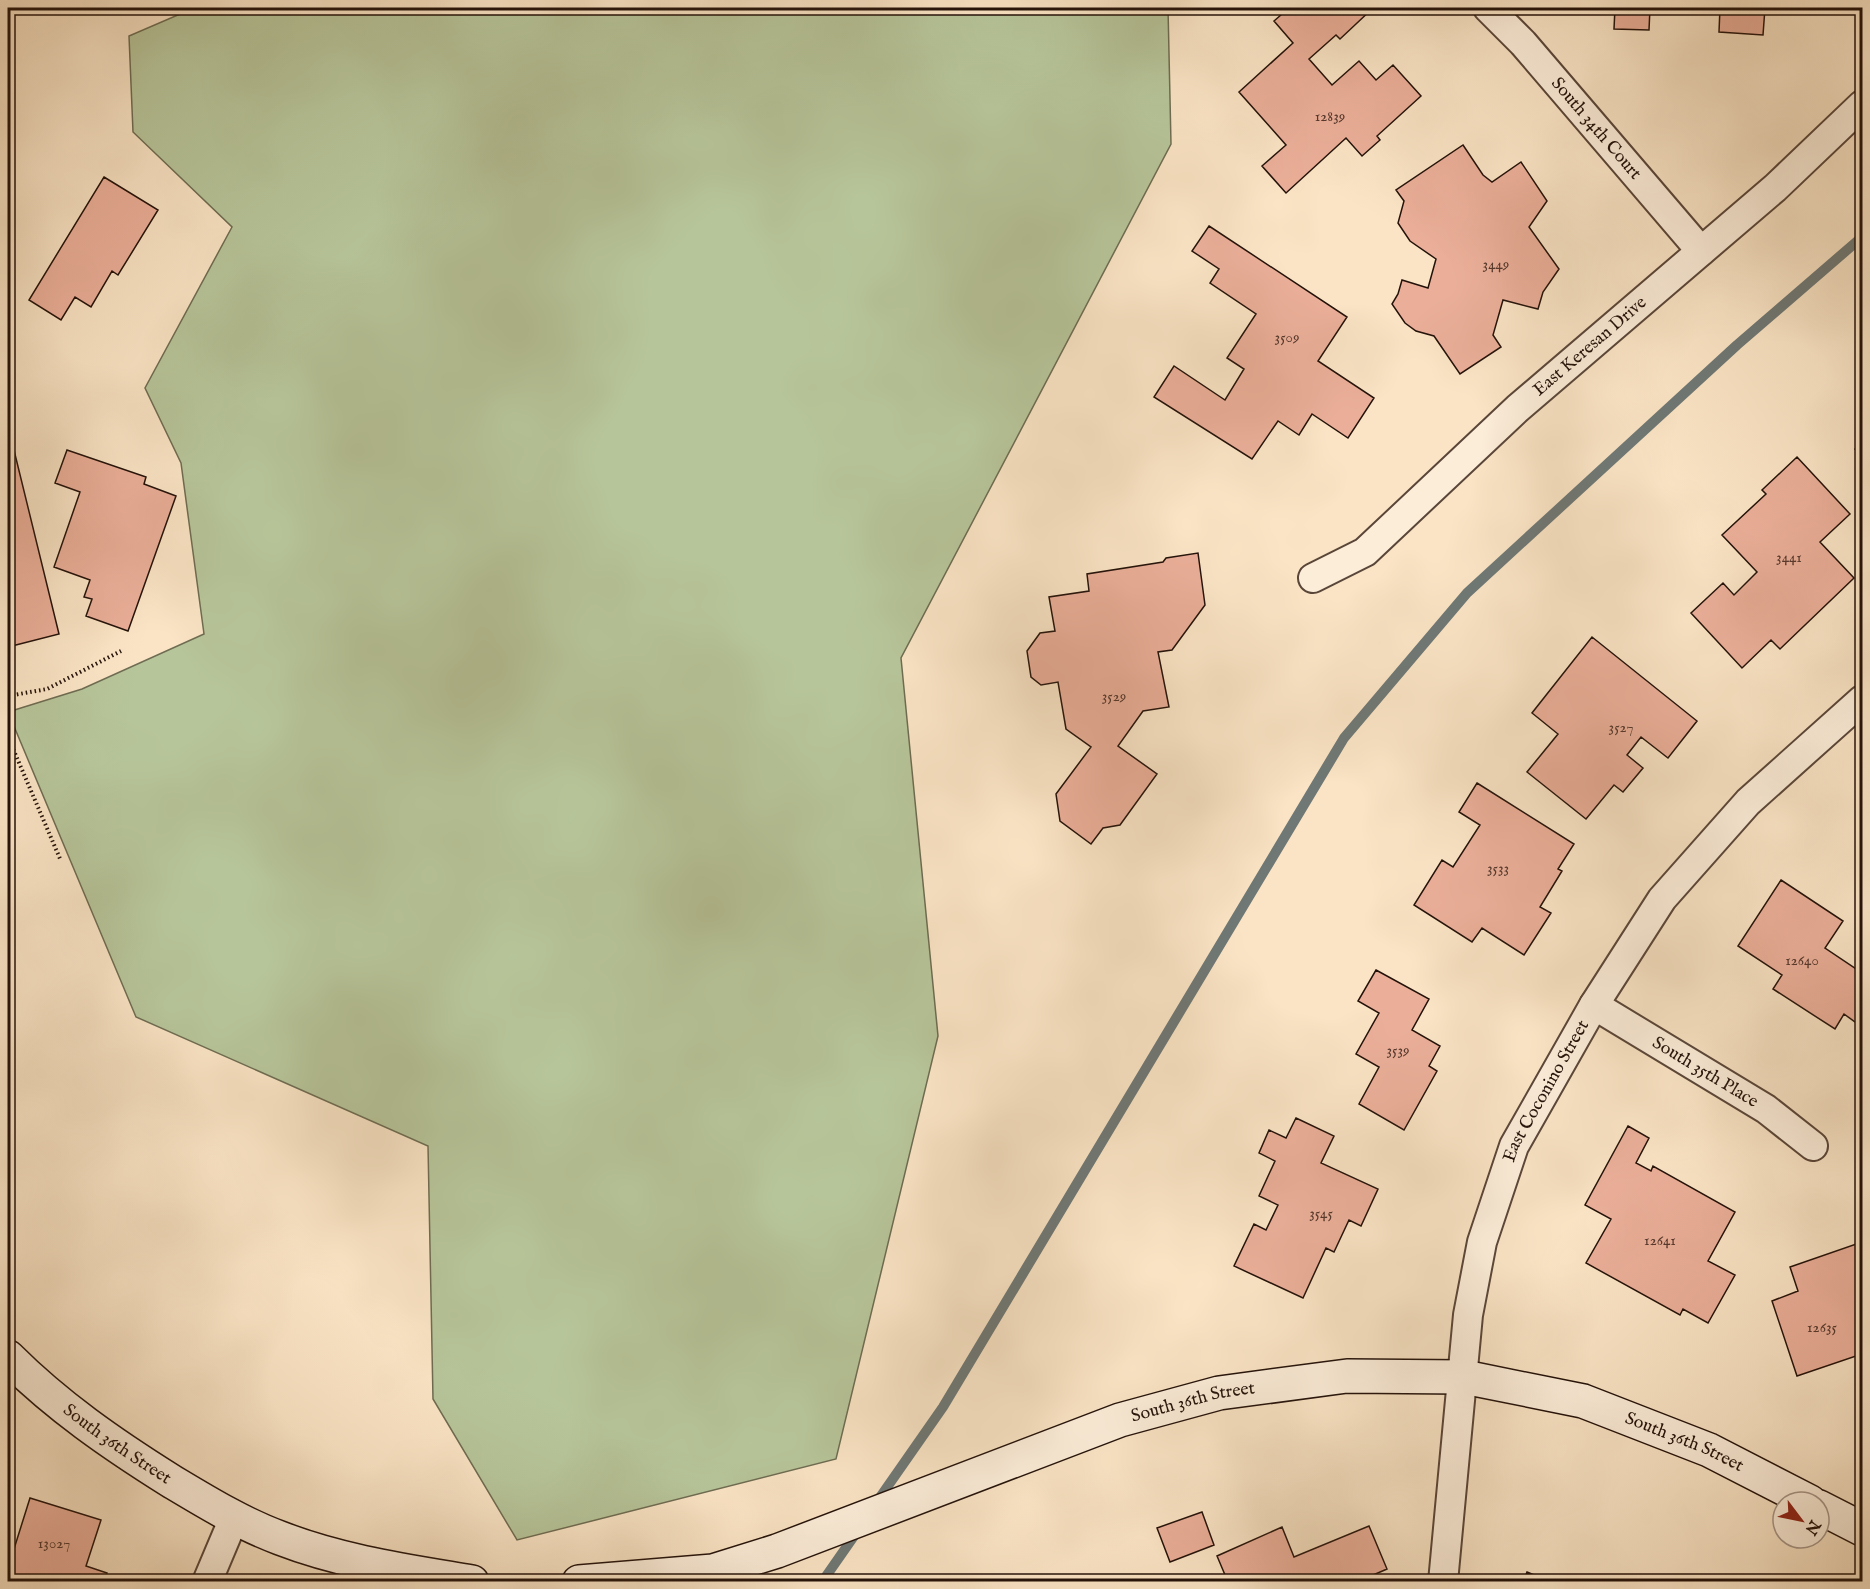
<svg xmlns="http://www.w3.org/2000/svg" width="1870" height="1589" viewBox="0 0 1870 1589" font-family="'IM FELL English',serif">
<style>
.green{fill:#b7c59a;stroke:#6e6c52;stroke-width:1.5}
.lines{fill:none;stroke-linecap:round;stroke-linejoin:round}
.stream{stroke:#6f7875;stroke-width:10}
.building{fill:#ebaf99;stroke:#24120a;stroke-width:1.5}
.street-casing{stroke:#5a4639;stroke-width:32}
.secondary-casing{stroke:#24120a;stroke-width:36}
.path{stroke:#24120a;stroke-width:4;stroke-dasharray:1.5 3;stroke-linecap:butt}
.street{stroke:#fcedd9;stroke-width:28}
.secondary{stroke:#fcedd9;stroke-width:33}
.labels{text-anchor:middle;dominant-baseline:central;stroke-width:6;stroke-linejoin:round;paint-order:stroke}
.number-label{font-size:15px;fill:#56392e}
.street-label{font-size:18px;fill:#24120a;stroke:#fcedd9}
</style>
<rect width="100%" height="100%" fill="#fae4c5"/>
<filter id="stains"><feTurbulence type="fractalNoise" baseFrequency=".00333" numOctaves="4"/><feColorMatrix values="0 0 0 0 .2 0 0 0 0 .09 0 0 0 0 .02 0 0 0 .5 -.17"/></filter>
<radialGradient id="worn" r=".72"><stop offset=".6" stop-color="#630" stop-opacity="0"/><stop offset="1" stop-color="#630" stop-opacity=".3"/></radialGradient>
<path class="green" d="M194,8H1168L1171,144L901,658L938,1036L836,1459L517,1540L433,1399L428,1146L136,1017L8,712L82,689L204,634L181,463L145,388L232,227L133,132L129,36Z"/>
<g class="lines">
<path class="stream" d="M876,1503L943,1407L1344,738L1467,593L1737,345L1862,237
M822,1582L859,1529"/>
</g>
<path class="building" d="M1289,8H1311L1316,13L1322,8H1373L1340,39L1336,35L1309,59L1332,85L1359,61L1376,80L1393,65L1421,96L1377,136L1380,140L1362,156L1346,138L1286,193L1262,166L1286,145L1239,92L1293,43L1274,21Z
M1615,8H1650L1649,30L1614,29Z
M1720,8H1765L1763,35L1719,32Z
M1463,145L1483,175L1492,182L1521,162L1547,201L1529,227L1559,269L1543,292L1538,309L1503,300L1493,335L1501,347L1460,374L1434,336L1416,331L1405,323L1392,304L1398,294L1402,280L1428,288L1436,259L1410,241L1398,223L1404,201L1396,190Z
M104,177L158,210L118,275L112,271L91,307L75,297L61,320L29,300Z
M1209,226L1347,317L1318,361L1374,398L1348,438L1312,414L1299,435L1278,421L1252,459L1154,397L1174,366L1225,400L1244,369L1227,358L1256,314L1210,283L1219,269L1192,251Z
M12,442L59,634L8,647V443Z
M1862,442V457L1855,449Z
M67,450L146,477L144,484L176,496L128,631L86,616L92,599L84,597L90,580L54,567L80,492L55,483Z
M1797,457L1850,514L1820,542L1854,578L1780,649L1771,640L1742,668L1691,613L1723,583L1734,595L1757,572L1722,535L1766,494L1762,490Z
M1198,553L1205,605L1172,650L1158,652L1169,707L1143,711L1118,746L1157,774L1120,825L1103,828L1091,844L1060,821L1056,794L1091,747L1066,729L1058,682L1041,685L1031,677L1027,651L1040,633L1055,631L1049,597L1089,591L1087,574L1163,562L1166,558Z
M1592,637L1697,721L1668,758L1641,737L1627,755L1643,768L1623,792L1614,785L1586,819L1527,772L1558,734L1532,713Z
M1477,783L1574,844L1558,869L1562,871L1540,907L1551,913L1524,955L1482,928L1472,942L1414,905L1442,860L1453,867L1480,825L1459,812Z
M1781,880L1843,921L1825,948L1862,973V1027L1844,1014L1835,1029L1773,989L1782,975L1738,946Z
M1376,970L1429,999L1412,1030L1440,1046L1429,1066L1437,1071L1404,1130L1359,1104L1379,1067L1356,1054L1379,1013L1358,1001Z
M1296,1118L1334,1136L1321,1163L1378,1189L1361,1226L1349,1220L1334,1252L1326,1248L1303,1298L1234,1266L1254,1224L1266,1230L1278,1205L1259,1196L1275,1161L1259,1153L1269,1130L1286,1138Z
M1628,1126L1649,1138L1636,1163L1651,1171L1653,1166L1735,1212L1708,1261L1735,1275L1708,1323L1683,1309L1680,1315L1586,1263L1611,1219L1585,1205Z
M1862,1242V1354L1797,1376L1772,1301L1798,1291L1790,1267Z
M30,1498L101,1520L86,1566L107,1573L104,1582H8V1568Z
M1202,1512L1214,1545L1170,1562L1157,1528Z
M1369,1526L1387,1569L1357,1582H1228L1217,1556L1282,1527L1294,1557Z
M1527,1572L1551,1582H1523Z"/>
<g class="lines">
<g class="street-casing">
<g id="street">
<path id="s1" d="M1488,8L1523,43L1701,251"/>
<path id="s2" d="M1313,578L1365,552L1518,408L1775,188L1862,105"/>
<path id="s3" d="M1594,1005L1766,1109L1813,1146"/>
<path d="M207,1582L234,1518"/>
<path id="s4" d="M1443,1582L1468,1315L1482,1242L1514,1146L1594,1005L1662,899L1748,802L1862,700"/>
</g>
</g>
<g class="secondary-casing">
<g id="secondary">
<path id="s5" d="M8,1357C57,1406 112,1444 171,1481C206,1502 242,1524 280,1538C342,1562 407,1571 472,1582"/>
<path d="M1819,1507L1862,1529"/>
<path id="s6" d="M579,1582L713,1571L777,1551L1120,1420L1219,1393L1347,1376L1464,1377L1583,1401L1709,1450L1810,1502"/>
</g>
</g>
<path class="path" d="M8,696L47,689L121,651
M8,737L61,861"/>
<use href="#street" class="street"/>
<use href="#secondary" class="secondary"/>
</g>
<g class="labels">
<g class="number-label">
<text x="1330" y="116">12839</text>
<text x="1496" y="264">3449</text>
<text x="1287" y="337">3509</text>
<text x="1789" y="557">3441</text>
<text x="1114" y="696">3529</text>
<text x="1621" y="727">3527</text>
<text x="1498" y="868">3533</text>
<text x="1802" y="960">12640</text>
<text x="1398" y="1050">3539</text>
<text x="1321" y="1213">3545</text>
<text x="1660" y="1240">12641</text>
<text x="1822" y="1327">12635</text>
<text x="54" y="1543">13027</text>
</g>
<g class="street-label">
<text stroke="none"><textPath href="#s1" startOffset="162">South 34th Court</textPath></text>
<text stroke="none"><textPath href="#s2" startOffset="363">East Keresan Drive</textPath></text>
<text stroke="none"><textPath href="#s3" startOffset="130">South 35th Place</textPath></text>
<text stroke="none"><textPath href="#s4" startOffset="507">East Coconino Street</textPath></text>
<text stroke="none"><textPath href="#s6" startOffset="644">South 36th Street</textPath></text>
<text stroke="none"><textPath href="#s5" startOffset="140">South 36th Street</textPath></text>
<text stroke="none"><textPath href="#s6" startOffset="1148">South 36th Street</textPath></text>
</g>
</g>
<rect width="1870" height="1589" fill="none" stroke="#fae4c5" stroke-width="30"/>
<rect x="9" y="9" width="1852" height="1571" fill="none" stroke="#24120a" stroke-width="3"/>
<rect x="15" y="15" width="1840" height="1559" fill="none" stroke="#24120a" stroke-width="1.5"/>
<g transform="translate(1801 1520) rotate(122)"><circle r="28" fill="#fcedd9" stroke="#a69586" stroke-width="1.5"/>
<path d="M0-4.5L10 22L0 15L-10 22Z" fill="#8f2418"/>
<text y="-9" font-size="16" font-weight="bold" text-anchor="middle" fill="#24120a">N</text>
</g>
<rect width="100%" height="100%" filter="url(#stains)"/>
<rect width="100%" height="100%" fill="url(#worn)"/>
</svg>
